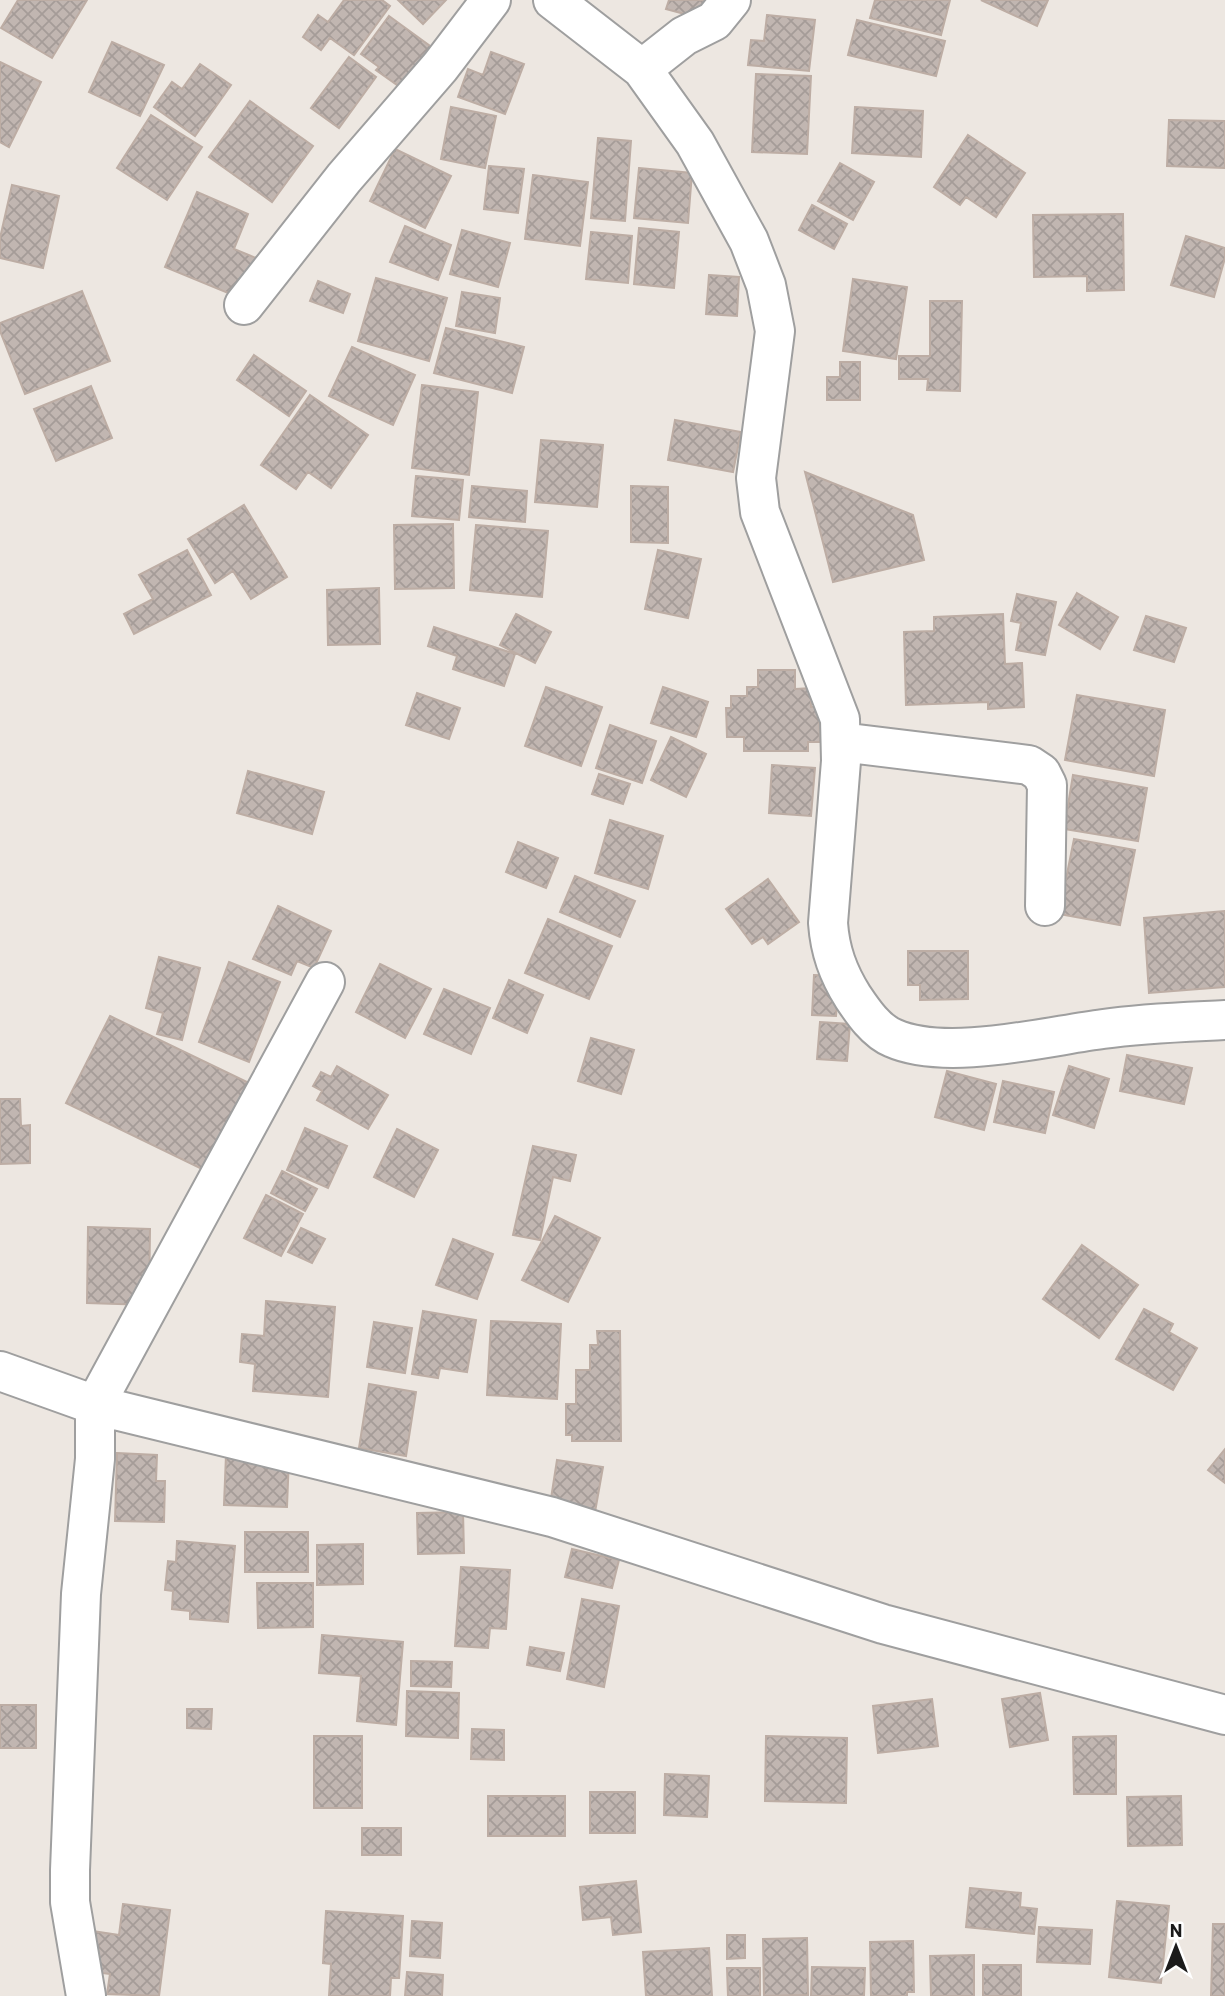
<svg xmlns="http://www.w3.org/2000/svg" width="1225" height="1996" viewBox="0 0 1225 1996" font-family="Barlow,sans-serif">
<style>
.building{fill:url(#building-cross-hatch);stroke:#bdada4;stroke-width:2}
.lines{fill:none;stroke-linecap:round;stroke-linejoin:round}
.minor-casing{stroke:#9f9f9f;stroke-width:42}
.minor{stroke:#fff;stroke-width:38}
</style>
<defs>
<pattern id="building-cross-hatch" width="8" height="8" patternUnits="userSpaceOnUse" patternTransform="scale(1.75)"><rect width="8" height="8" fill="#c1b6b1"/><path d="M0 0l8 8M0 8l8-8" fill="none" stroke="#a59c98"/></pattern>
</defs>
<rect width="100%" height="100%" fill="#ede7e1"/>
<path class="building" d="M18,0H87L52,58L1,28Z
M344,0H382L390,6L354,55L330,38L321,50L303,37L318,15L328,22Z
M398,0H446L423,24Z
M669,0H712L707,20L666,9Z
M875,0H950L941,35L870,18Z
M981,0H1048L1037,26Z
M767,15L815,20L809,71L748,65L751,40L764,41Z
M389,16L437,51L407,92L376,70L379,67L361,54Z
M857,20L945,41L936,76L848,55Z
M112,42L164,65L140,116L89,92Z
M491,52L524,64L505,114L458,97L468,69L483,75Z
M349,57L376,77L339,128L311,108Z
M0,62L41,82L9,147L0,142Z
M200,64L231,85L195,136L154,107L172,82L182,89Z
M756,74L811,76L807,154L752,152Z
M250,101L313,146L272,202L209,157Z
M451,107L496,116L485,168L441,159Z
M855,107L923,111L921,157L852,153Z
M151,115L202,147L167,200L117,168Z
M1169,120L1225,121V168L1167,166Z
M968,135L1025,173L996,217L966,197L960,205L934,187Z
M598,138L631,141L625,221L591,218Z
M395,149L451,176L425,228L370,201Z
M840,163L874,182L853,220L818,201Z
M489,166L524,169L518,213L484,209Z
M639,168L692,173L688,223L634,218Z
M533,175L588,182L580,246L525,239Z
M12,185L59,196L43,268L0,258V238Z
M197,192L248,214L234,249L261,260L245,300L165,267Z
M812,205L847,224L834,249L799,230Z
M1123,214L1124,290L1087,291V276L1034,277L1033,215Z
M405,226L451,245L438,280L390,262Z
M639,228L679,232L674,288L634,284Z
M462,230L510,243L498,287L450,274Z
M591,232L632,236L628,283L586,279Z
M1186,236L1225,248V258L1214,297L1171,285Z
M709,275L739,277L737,316L706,314Z
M376,278L447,298L429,361L358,341Z
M853,279L907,287L896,359L843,351Z
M318,281L350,294L343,313L310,301Z
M82,291L110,361L25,394L0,331V323Z
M462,292L500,298L495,333L456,326Z
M930,301H962L960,391L927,390L928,379H899V356H930Z
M446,328L524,347L512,393L434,373Z
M352,347L415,375L393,425L329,396Z
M254,355L306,391L289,416L237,380Z
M840,362H860V400H827V377H840Z
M422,385L478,392L469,475L412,468Z
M91,386L112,438L56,461L34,409Z
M310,395L368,435L331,488L308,472L296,489L261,465Z
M675,420L741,432L733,472L668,460Z
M541,440L603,445L597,507L535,502Z
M805,472L913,515L924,560L833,582Z
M416,476L463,480L459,520L412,516Z
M472,486L527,491L525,522L469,517Z
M631,486L668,487V543L631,542Z
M244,505L287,577L251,599L233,571L215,583L188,539Z
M453,524L454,588L395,589L394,525Z
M476,525L548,531L542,597L470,590Z
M187,550L211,595L134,634L124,614L153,599L139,575Z
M658,550L701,559L688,618L645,609Z
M379,588L380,644L328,645L327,590Z
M1077,593L1118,617L1100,649L1059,625Z
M1017,594L1056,602L1045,655L1016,650L1021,623L1011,621Z
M516,614L551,632L535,663L500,645Z
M1003,614L1005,664L1022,663L1024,707L988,709V702L906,705L904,632L934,631V617Z
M1146,616L1186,628L1174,662L1134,650Z
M434,627L515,654L504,686L453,669L457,656L428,646Z
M758,670H795V689L811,688V707H819L820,742H808V751H744V737H727L726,708H731V696H747V687H758Z
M546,687L602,707L581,766L525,746Z
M663,687L708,702L696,737L651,723Z
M417,693L460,708L449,739L406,725Z
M1077,695L1165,710L1154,776L1065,760Z
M610,725L656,741L642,783L596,768Z
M671,737L706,754L686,797L651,780Z
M772,765L815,768L811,816L769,813Z
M248,771L324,792L312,834L237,813Z
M599,774L630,784L623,804L592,794Z
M1073,775L1147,788L1138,841L1064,829Z
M610,820L663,836L648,889L595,873Z
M1074,839L1135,850L1120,925L1059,914Z
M518,842L558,858L546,888L506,872Z
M575,876L635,901L620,937L560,912Z
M768,879L799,922L768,944L763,937L752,944L726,909Z
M278,906L331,931L314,968L297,961L291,975L253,959Z
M1225,911V987L1149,993L1144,918Z
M548,919L612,946L589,999L525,973Z
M908,951H968V999L920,1000V985H908Z
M159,957L200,968L182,1040L157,1034L163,1013L146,1008Z
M229,962L280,982L249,1062L199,1042Z
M380,964L431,989L405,1038L356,1012Z
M814,975L839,976L836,1016L812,1015Z
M509,980L543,995L527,1033L493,1018Z
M444,989L490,1008L471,1054L424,1034Z
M110,1016L249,1083L206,1171L66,1103Z
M820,1022L850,1024L847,1061L817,1059Z
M591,1038L634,1050L621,1094L578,1081Z
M1127,1055L1192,1068L1184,1104L1120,1091Z
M337,1066L388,1095L368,1129L317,1100L322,1091L313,1086L321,1072L331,1077Z
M1069,1066L1109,1079L1094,1128L1053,1115Z
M947,1071L996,1084L984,1130L935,1117Z
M1003,1081L1054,1092L1045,1133L994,1122Z
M0,1099H20L21,1126L30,1125V1163L0,1164Z
M305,1128L347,1146L328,1188L287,1170Z
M397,1129L438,1150L414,1197L374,1177Z
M533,1146L576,1155L570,1181L553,1177L540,1240L513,1235Z
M282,1171L317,1189L305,1211L271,1193Z
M266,1195L303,1214L281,1256L244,1238Z
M555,1216L600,1238L568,1302L522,1280Z
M88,1227L150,1229L149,1305L87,1303Z
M301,1228L325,1239L312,1263L288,1252Z
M453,1239L493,1254L477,1299L436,1285Z
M1082,1245L1138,1285L1099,1338L1043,1299Z
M266,1301L335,1307L328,1397L253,1391L255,1364L240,1362L242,1334L264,1336Z
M1144,1309L1173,1324L1169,1332L1197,1348L1173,1390L1116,1359Z
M423,1311L476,1320L467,1372L440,1368L438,1378L412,1374Z
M491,1321L561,1324L557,1399L487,1395Z
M374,1322L412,1328L405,1373L367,1367Z
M597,1331H620L621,1441H572V1435H566V1404H576V1370H590V1345H598Z
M369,1384L416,1392L406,1456L359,1448Z
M1225,1449V1483L1208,1470Z
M117,1453L157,1455L156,1481H165L164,1522L115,1521Z
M226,1455L289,1457L287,1507L224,1505Z
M557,1460L603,1467L595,1512L550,1505Z
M463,1512L464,1553L418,1554L417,1513Z
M245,1532H308V1572H245Z
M177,1541L235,1546L228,1622L190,1619V1611L172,1609L173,1591L165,1590L168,1561L176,1562Z
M363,1544V1584L317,1585V1545Z
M572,1549L619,1560L612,1588L565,1577Z
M461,1567L510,1570L506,1629L490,1628L488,1648L455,1646Z
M257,1583H313V1627L258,1628Z
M582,1599L619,1606L604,1687L567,1679Z
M322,1635L403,1642L396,1725L357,1721L361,1676L319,1673Z
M530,1647L564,1653L560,1671L527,1665Z
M411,1661L452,1662L451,1687L411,1686Z
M407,1691L459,1693L458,1738L406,1736Z
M1040,1693L1048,1740L1010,1747L1002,1699Z
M932,1699L938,1746L878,1753L873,1706Z
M0,1705H36V1748H0Z
M187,1709H212L211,1729L187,1728Z
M472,1729L504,1730V1760L471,1759Z
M314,1736H362V1808H314Z
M766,1736L847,1738L846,1803L765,1801Z
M1116,1736V1794H1074L1073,1737Z
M665,1774L709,1776L707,1817L664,1815Z
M590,1792H635V1833H590Z
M488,1796H565V1836H488Z
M1181,1796L1182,1845L1128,1846L1127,1797Z
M362,1828H401V1855H362Z
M636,1881L641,1932L613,1935L611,1917L583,1920L580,1887Z
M970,1888L1021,1893L1020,1907L1037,1909L1034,1934L966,1927Z
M1117,1901L1169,1906L1161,1983L1109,1977Z
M123,1904L170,1910L159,1996L107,1994L110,1974L87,1971L92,1931L119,1935Z
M326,1911L403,1916L399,1978H391L390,1996H329L331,1964L323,1963Z
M412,1921L442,1923L440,1958L410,1956Z
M1213,1924H1225V1996H1211Z
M1039,1927L1092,1930L1090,1964L1037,1962Z
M727,1935H745V1958L727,1959Z
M807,1938L808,1995L764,1996L763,1939Z
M913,1941L914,1992H907V1996H871L870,1942Z
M709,1948L712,1996H646L643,1952Z
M974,1955V1996H931L930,1956Z
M983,1965H1021V1996H983Z
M812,1967L865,1968L864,1996H811Z
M727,1968H760V1996H728Z
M407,1972L443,1975L442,1996H405Z"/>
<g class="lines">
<g class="minor-casing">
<path id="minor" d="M553,0L642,69L695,143L749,241L766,285L775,331L756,478L760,512L840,719L841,761L828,923C830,951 838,973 853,997C863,1012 876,1031 893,1038C947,1062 1047,1036 1103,1029C1144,1023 1184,1022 1225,1020
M642,69L684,36L714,21L731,0
M244,305L344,178L440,67L491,0
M841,742L1029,765L1041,773L1047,785L1045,906
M0,1371L95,1405L552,1517L883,1624L1225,1715
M86,1996L70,1902V1870L81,1594L95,1459V1405L325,982"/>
</g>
<use href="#minor" class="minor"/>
</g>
<g transform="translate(1176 1947)" stroke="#ffffff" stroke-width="5" paint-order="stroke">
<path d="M0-5L12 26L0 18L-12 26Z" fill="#1b1b1b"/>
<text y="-10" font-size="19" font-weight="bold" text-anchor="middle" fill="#1b1b1b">N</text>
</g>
</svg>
